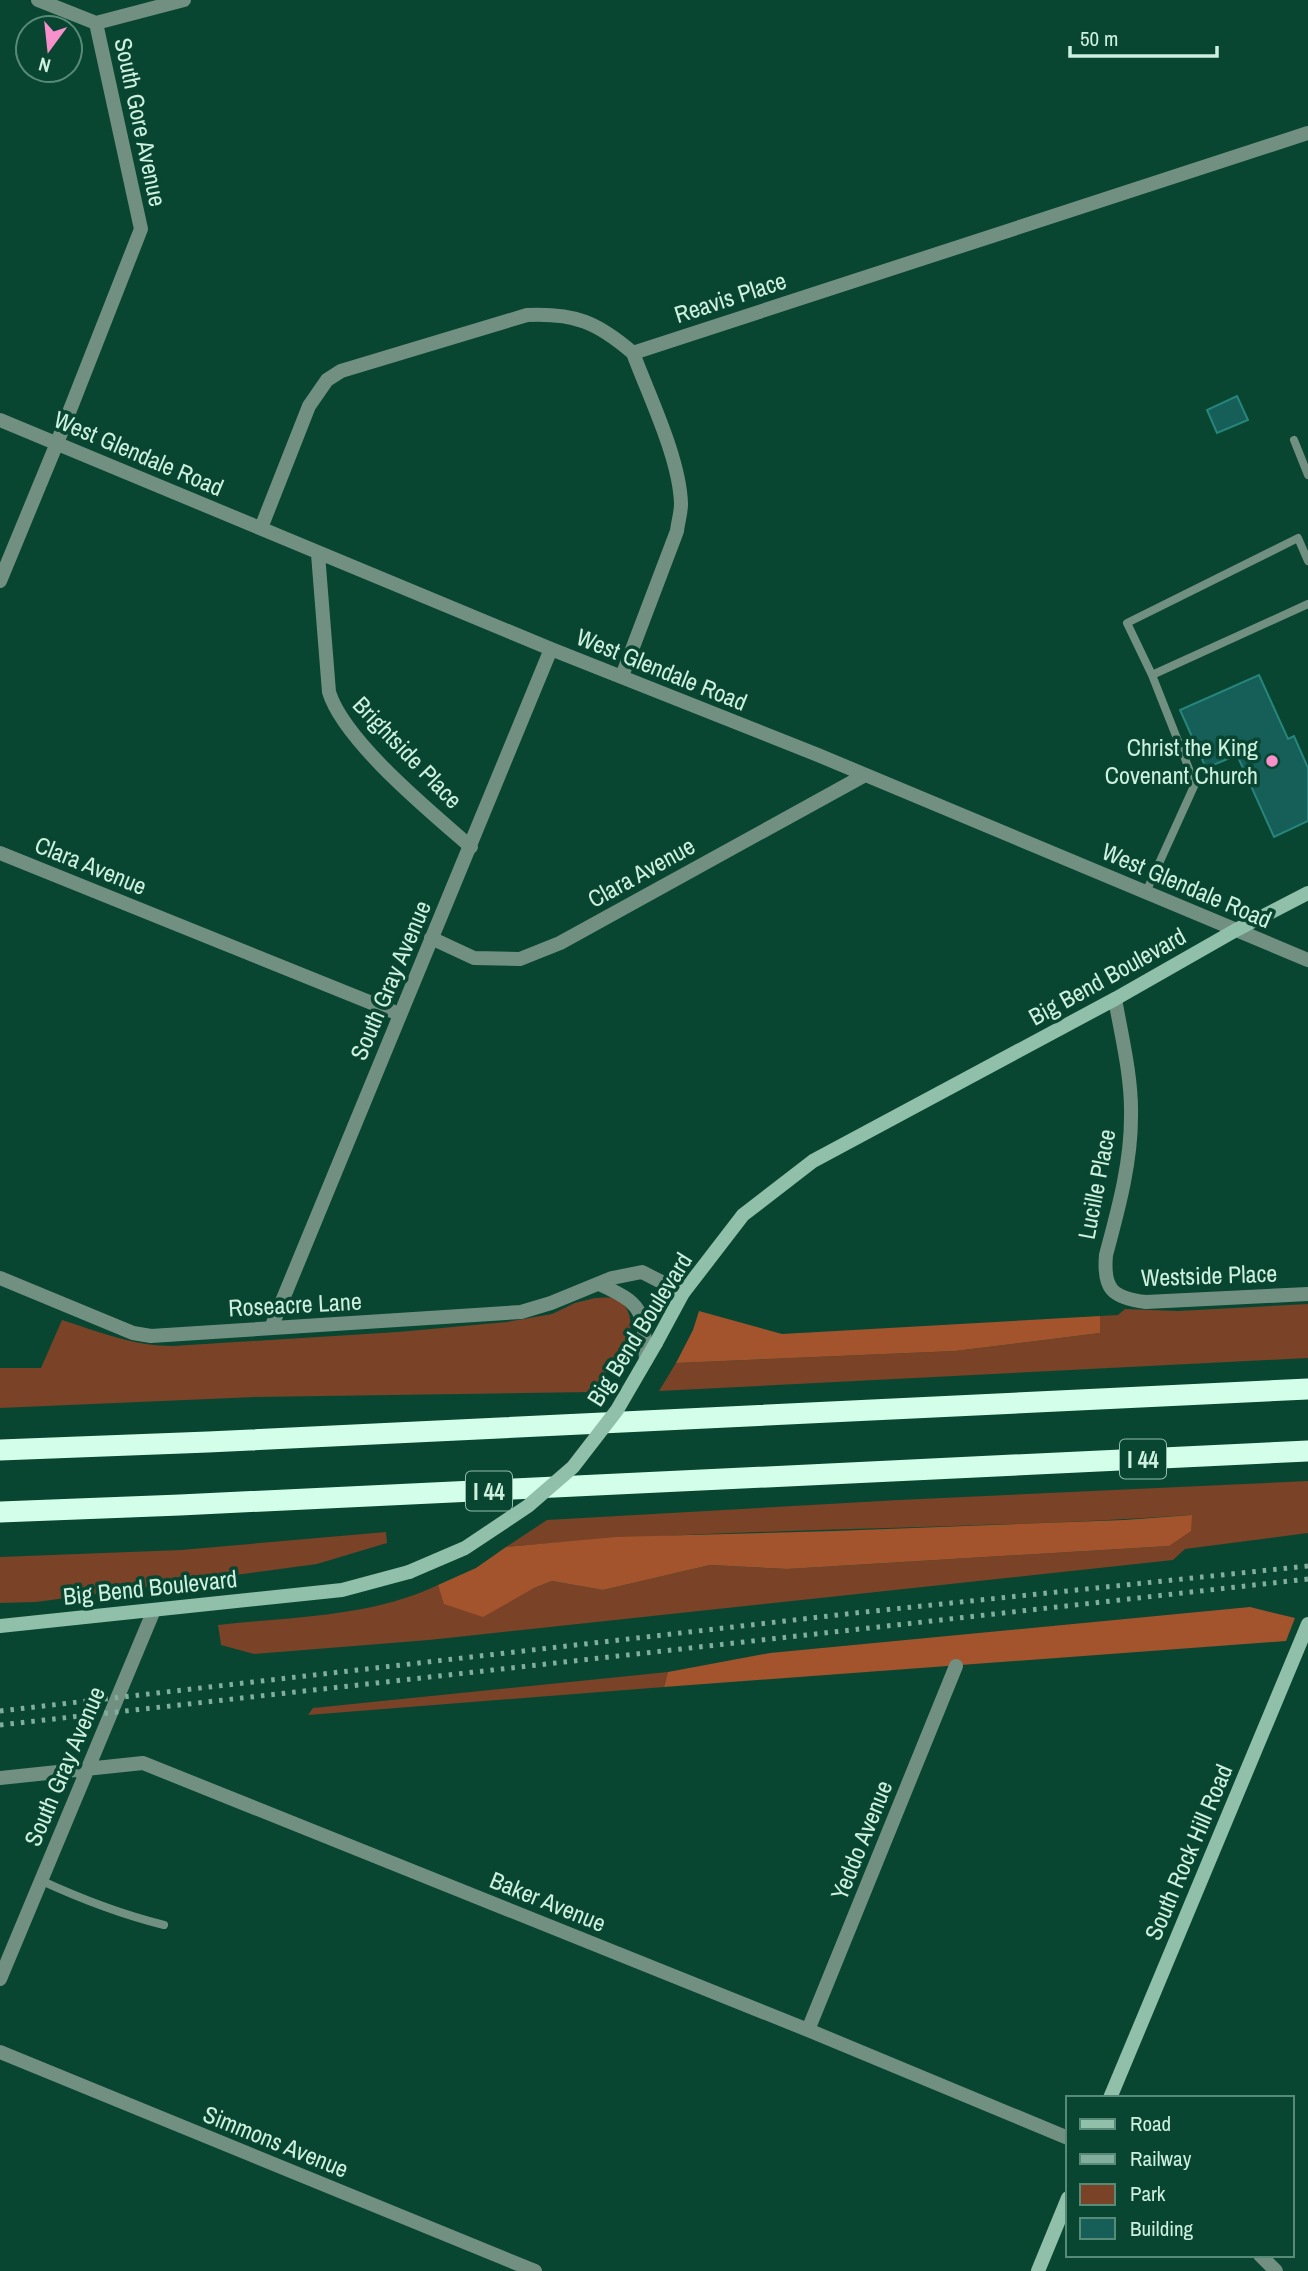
<svg xmlns="http://www.w3.org/2000/svg" width="1308" height="2271" viewBox="0 0 1308 2271" font-family="'Archivo Narrow',sans-serif">
<style>
.green{fill:#7a4227}
.forest{fill:#a3542d}
.building{fill:#165f58;stroke:#27857b;stroke-width:2}
.lines{fill:none;stroke-linecap:round;stroke-linejoin:round}
.lane{stroke:#729082;stroke-width:8}
.street{stroke:#729082;stroke-width:14}
.secondary{stroke:#90bfaa;stroke-width:14}
.highway{stroke:#d3feea;stroke-width:21}
.rail{stroke:#82af9d;stroke-width:5;stroke-dasharray:3.5 7;stroke-linecap:butt}
.secondary-bridge{stroke:#90bfaa;stroke-width:14}
.poi-dot{fill:#f890cc;stroke:#084632;stroke-width:2.5}
.labels{text-anchor:middle;dominant-baseline:central;stroke-width:7;stroke-linejoin:round;paint-order:stroke}
.shield{fill:#084632;stroke:#92bdab;stroke-width:2}
.shield-label{font-size:23px;font-weight:bold;fill:#cdf0df}
.street-label{font-size:24px;fill:#cdf0df;stroke:#084632}
.poi-label{font-size:24px;fill:#cdf0df;stroke:#084632;text-anchor:end}
</style>
<rect width="100%" height="100%" fill="#084632"/>
<path class="green" d="M595,1298C600,1298 607,1297 612,1298C630,1302 635,1325 627,1340C618,1358 603,1374 593,1392L255,1397L0,1408V1368H41L62,1320C99,1332 134,1346 173,1346L398,1332L507,1322L552,1314L575,1303Z
M1308,1304V1358L659,1391L676,1363L955,1351L1100,1333V1316L1118,1315L1125,1309L1178,1311Z
M1308,1481V1533L1185,1549L1173,1560L429,1640L254,1654L221,1645L218,1625C290,1617 372,1617 438,1585L445,1604L534,1588L552,1581L603,1590L710,1565L787,1569L1169,1546L1191,1515C963,1531 734,1526 506,1547L547,1520L899,1500Z
M386,1532L387,1543L317,1564L36,1602L0,1603V1557L181,1550Z
M668,1672L664,1687L308,1715L313,1708Z"/>
<path class="forest" d="M699,1311L782,1334L1100,1316V1333L955,1351L676,1363L693,1330Z
M1192,1515L1191,1531L1169,1546L787,1569L710,1565L603,1590L552,1581L534,1588L483,1617L444,1604L438,1585L476,1568L506,1547L616,1537L834,1531L1124,1520Z
M1250,1607L1295,1618L1286,1641L664,1687L668,1672L770,1653Z"/>
<path class="building" d="M1237,396L1248,420L1217,433L1207,410Z
M1259,675L1288,739L1294,736L1308,768V821L1274,837L1237,755L1206,768L1180,710Z"/>
<g class="lines">
<path class="lane" d="M1294,440L1308,475
M1152,675L1308,604
M1146,892L1195,784L1152,675L1127,623L1298,538L1308,561
M40,1880C81,1899 120,1914 164,1925"/>
<path class="street" d="M38,0L96,23
M96,23L184,0
M0,420L551,649L818,755L1308,960
M261,528L309,406L327,380L341,371L527,315C575,313 597,322 633,353L1308,133
M318,554L329,692C344,741 431,812 471,847
M0,581L57,443L141,229L96,23
M622,676L677,531C678,522 681,513 681,504C680,459 649,396 633,353
M0,853L399,1014
M431,938L474,958L520,959L560,943L865,775
M1115,999C1122,1038 1132,1078 1131,1117C1131,1164 1118,1210 1106,1255C1103,1289 1112,1298 1146,1302L1308,1294
M0,1278L133,1333L151,1336L521,1312L551,1303L612,1278L642,1272L683,1293
M599,1284C645,1305 643,1311 646,1360
M271,1328C363,1101 459,876 551,649
M0,1778L143,1763L808,2030L1068,2138
M0,1979L154,1610
M808,2030L956,1666
M0,2052L535,2271
M1260,2255L1276,2271"/>
<path class="secondary" d="M656,1343L683,1293L743,1215L813,1161L1115,999L1236,930L1308,893
M0,1626L342,1590L409,1572
M1110,2098L1308,1624
M1038,2271L1068,2198"/>
<path class="highway" d="M0,1450L208,1442L1308,1389
M0,1512L180,1505L1308,1451"/>
<path class="rail" d="M0,1711L855,1613L1308,1566
M0,1725L1308,1579"/>
<path class="secondary-bridge" d="M409,1572L465,1548L528,1506L573,1467L617,1410L656,1343"/>
</g>
<circle class="poi-dot" cx="1272" cy="761" r="7"/>
<g class="labels">
<g class="shield">
<rect x="1120" y="1439.5" width="46" height="39" rx="5"/>
<rect x="466" y="1471.5" width="46" height="39" rx="5"/>
</g>
<g class="shield-label">
<text x="1143" y="1459">I 44</text>
<text x="489" y="1491">I 44</text>
</g>
<g class="street-label">
<text transform="translate(141 122) rotate(78)">South Gore Avenue</text>
<text transform="translate(730 297) rotate(-18)">Reavis Place</text>
<text transform="translate(139 453) rotate(23)">West Glendale Road</text>
<text transform="translate(662 669) rotate(22)">West Glendale Road</text>
<text transform="translate(408 752) rotate(46)">Brightside Place</text>
<text transform="translate(91 865) rotate(22)">Clara Avenue</text>
<text transform="translate(641 872) rotate(-29)">Clara Avenue</text>
<text transform="translate(1187 885) rotate(23)">West Glendale Road</text>
<text transform="translate(1107 976) rotate(-29)">Big Bend Boulevard</text>
<text transform="translate(390 980) rotate(-67)">South Gray Avenue</text>
<text transform="translate(1096 1184) rotate(-79)">Lucille Place</text>
<text transform="translate(1209 1275) rotate(-2)">Westside Place</text>
<text transform="translate(295 1304) rotate(-3)">Roseacre Lane</text>
<text transform="translate(639 1329) rotate(-58)">Big Bend Boulevard</text>
<text transform="translate(150 1587) rotate(-6)">Big Bend Boulevard</text>
<text transform="translate(64 1766) rotate(-67)">South Gray Avenue</text>
<text transform="translate(861 1840) rotate(-68)">Yeddo Avenue</text>
<text transform="translate(1188 1852) rotate(-67)">South Rock Hill Road</text>
<text transform="translate(548 1901) rotate(22)">Baker Avenue</text>
<text transform="translate(276 2141) rotate(22)">Simmons Avenue</text>
</g>
<g class="poi-label">
<text x="1258" y="747">Christ the King<tspan x="1258" dy="28">Covenant Church</tspan></text>
</g>
</g>
<rect x="1066" y="2096" width="228" height="161" fill="#084632" stroke="#578a77" stroke-width="2"/>
<rect x="1080" y="2119" width="35" height="10" fill="#90bfaa" stroke="#578a77" stroke-width="2"/>
<text x="1130" y="2131" font-size="21" fill="#cdf0df">Road</text>
<rect x="1080" y="2154" width="35" height="10" fill="#82af9d" stroke="#578a77" stroke-width="2"/>
<text x="1130" y="2166" font-size="21" fill="#cdf0df">Railway</text>
<rect x="1080" y="2184" width="35" height="21" fill="#7a4227" stroke="#578a77" stroke-width="2"/>
<text x="1130" y="2201" font-size="21" fill="#cdf0df">Park</text>
<rect x="1080" y="2218" width="35" height="21" fill="#165f58" stroke="#578a77" stroke-width="2"/>
<text x="1130" y="2236" font-size="21" fill="#cdf0df">Building</text>
<g transform="translate(49 49) rotate(195)"><circle r="33" fill="#084632" stroke="#578a77" stroke-width="2"/>
<path d="M0-5L12 26L0 18L-12 26Z" fill="#f890cc"/>
<text y="-10" font-size="19" font-weight="bold" text-anchor="middle" fill="#cdf0df">N</text>
</g>
<path d="M1070 46v10h147v-10" fill="none" stroke="#cdf0df" stroke-width="3.5"/>
<text x="1080" y="46" font-size="21" fill="#cdf0df" stroke="#084632" stroke-width="5" paint-order="stroke">50 m</text>
</svg>
